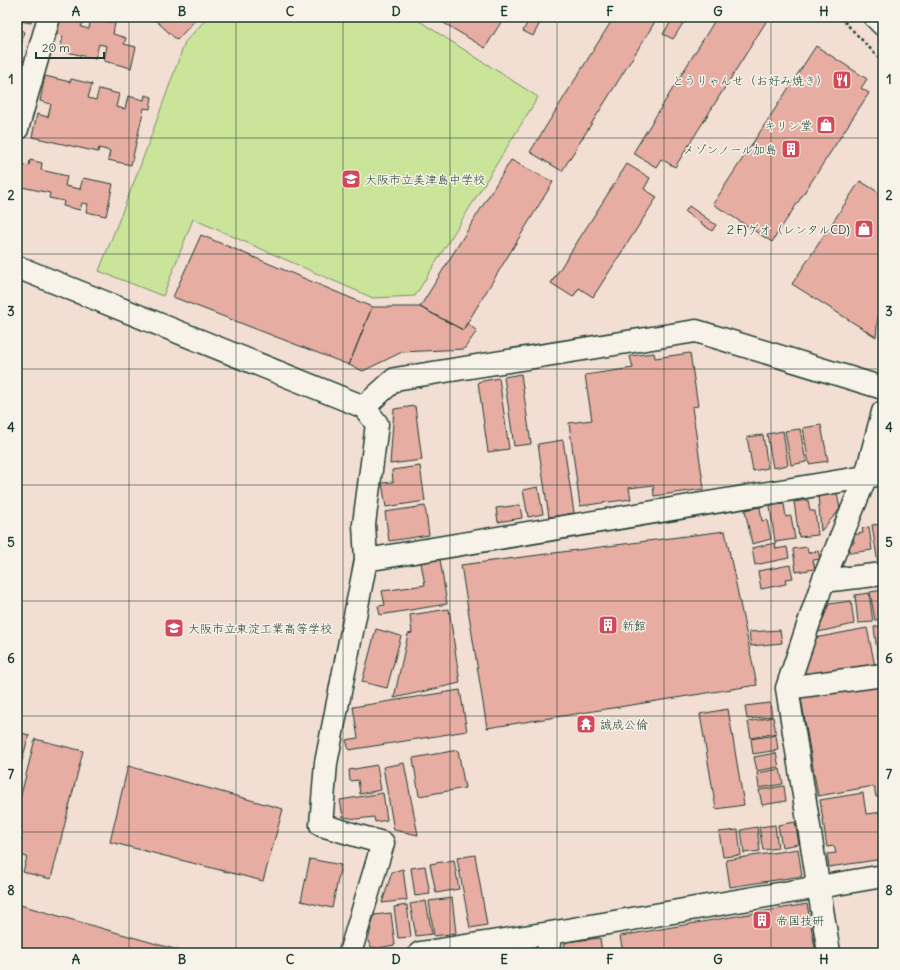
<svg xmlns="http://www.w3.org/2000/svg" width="900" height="970" viewBox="0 0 900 970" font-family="Delius,'Klee One',sans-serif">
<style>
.green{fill:#cae49a;stroke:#749067}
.building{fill:#e7ada2;stroke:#1f3d34}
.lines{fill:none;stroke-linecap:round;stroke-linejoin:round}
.minor-casing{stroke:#1f3d34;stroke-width:25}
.major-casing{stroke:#1f3d34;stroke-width:25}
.path{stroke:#1f3d34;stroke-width:2.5;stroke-dasharray:3 3;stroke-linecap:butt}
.minor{stroke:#f7f3e8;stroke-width:22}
.major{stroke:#f7f3e8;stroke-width:22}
.grid{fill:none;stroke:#1f3d34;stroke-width:1;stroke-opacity:0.55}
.labels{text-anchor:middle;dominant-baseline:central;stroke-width:3;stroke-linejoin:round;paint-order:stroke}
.poi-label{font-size:12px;fill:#1f3d34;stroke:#f7f3e8;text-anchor:start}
.neatline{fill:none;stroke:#1f3d34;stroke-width:1.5}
.grid-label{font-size:13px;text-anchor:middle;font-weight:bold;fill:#1f3d34}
</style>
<rect width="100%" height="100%" fill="#f2ded3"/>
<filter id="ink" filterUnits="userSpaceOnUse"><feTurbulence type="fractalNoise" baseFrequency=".025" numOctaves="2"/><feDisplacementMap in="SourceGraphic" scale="8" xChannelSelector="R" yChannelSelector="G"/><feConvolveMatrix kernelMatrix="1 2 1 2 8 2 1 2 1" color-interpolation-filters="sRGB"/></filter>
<g filter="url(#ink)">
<path class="green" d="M208,17H305L311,20L328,17H413L538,97L415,296L373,298L193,219L163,296L99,271L141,164L185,42Z"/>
<path class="building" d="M17,17H32L31,23L20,21L17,30L24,31L21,46L17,45Z
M59,17H84L81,27L89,29L91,17L115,23L113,34L126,38L124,44L136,47L131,68L104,61L107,46L99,44L95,59L60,50L63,36L55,33Z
M152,17H198L177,40Z
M434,17H500L503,19L485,48Z
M530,17H543L533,36L523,31Z
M614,17H658L562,171L530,152Z
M674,17H687L673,39L663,34Z
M717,17H769L675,167L661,159L656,167L633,153Z
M816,46L867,79L861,88L869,93L772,242L713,204Z
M45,76L70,82L71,79L92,84L88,98L96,100L99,89L119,94L116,107L125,109L128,96L144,100L145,95L152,97L150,109L144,108L131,165L108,160L110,151L99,148L98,152L32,137L37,114L48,117L51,104L40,101Z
M30,160L42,163L41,170L67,176L65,186L80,189L83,178L113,184L106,216L86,212L88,204L82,203L80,210L63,206L64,201L49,198L50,193L17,186V175L19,164L29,166Z
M511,160L553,182L463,330L420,307Z
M627,164L650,178L644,189L657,197L593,297L579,288L573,297L551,283Z
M860,181L883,195V265L876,337L792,284Z
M689,206L716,225L712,231L685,212Z
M201,235L372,307L349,365L173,297Z
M372,307H420L463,330L467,323L477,331L464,349L402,352L363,371L349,365Z
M654,353L655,358L690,353L698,406L692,407L704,489L654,496L653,485L629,488L631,499L580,506L569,423L592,420L585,375L633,368L630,356Z
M521,374L531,444L514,446L504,377Z
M499,378L509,449L488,452L478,382Z
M415,406L422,460L390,464L394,409Z
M821,425L828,461L809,464L803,428Z
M800,429L806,462L791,465L785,431Z
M783,431L788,465L773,468L767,434Z
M763,435L768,468L753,471L747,437Z
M563,440L574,513L549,517L538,444Z
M420,466L425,501L386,507L382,483L393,482L392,470Z
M538,487L543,514L528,517L523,490Z
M837,493L840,509L821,531L818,495Z
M808,500L810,511H815L818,535L799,537L794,502Z
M784,504L786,517L791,516L795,539L775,542L770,506Z
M520,505L522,518L498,522L496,508Z
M425,506L429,535L389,541L385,512Z
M760,507L762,521L767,520L771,539L752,544L745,510Z
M883,524V563L878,564L872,525Z
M869,527L872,550L850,553L849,543H854L853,535L863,533L862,528Z
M725,531L757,685L487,728L461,565Z
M775,543L776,549L787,547L789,558L755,565L752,548Z
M807,547L808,553L818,551L820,559L813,560L815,569L796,572L793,549Z
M440,559L447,604L380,615L378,606L385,605L382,591L425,585L421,563Z
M790,565L793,578L785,579L786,584L761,589L758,571Z
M883,590V619L875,620L870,592Z
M869,593L873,622L858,623L855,595Z
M851,601L854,624L818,632L829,604Z
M449,609L460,683L394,698L408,634L412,633L410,615Z
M883,626V658L878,659L874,627Z
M867,628L875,666L808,679L803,669L815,638Z
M376,629L401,636L387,688L362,682Z
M780,630L782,643L751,646L749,632Z
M883,684V796L876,797L874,786L818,796L801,698Z
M460,690L467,731L349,750L346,740L358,738L353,707Z
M770,703L772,716L747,719L745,706Z
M728,709L744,805L716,809L700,714Z
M773,717L776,733L751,738L748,722Z
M17,732L29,735L17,778Z
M776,735L778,750L753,754L751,739Z
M35,739L83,751L51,879L23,872L27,857L17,854V811Z
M458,750L465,788L419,796L413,758Z
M776,753L779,767L757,771L754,757Z
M404,763L418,835L394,830L383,767Z
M377,765L381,790L360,794L358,780L350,781L349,770Z
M128,766L283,809L263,881L110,842Z
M780,769L783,784L759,788L757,773Z
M784,786L786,801L762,805L759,790Z
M383,793L387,820L375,822L374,817L357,819L343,817L340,800Z
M863,793L866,814L883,812V859L829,867L827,854L836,853L834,846L827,847L820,800Z
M795,822L799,844L782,847L778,825Z
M775,825L778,848L763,850L759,827Z
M757,827L760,851L744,853L741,830Z
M738,830L741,855L723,857L719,832Z
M798,849L802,876L730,887L726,860Z
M475,855L487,925L470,928L457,858Z
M310,859L341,865L332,908L301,901Z
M454,860L459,889L436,893L430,864Z
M425,866L430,894L415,896L411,868Z
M403,869L407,900L382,903L392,872Z
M452,898L456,933L434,936L429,901Z
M426,901L432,934L416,936L410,904Z
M17,904L188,953H17Z
M807,904L816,953H623L620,936Z
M407,905L411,937L398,938L394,907Z
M391,913L395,945L378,948L371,947L368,941L374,915Z
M600,938L602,953H564L565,942Z"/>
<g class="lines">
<g class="minor-casing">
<path id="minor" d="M17,129L49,17
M17,267L364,407L377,424L364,524L366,560L326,763L321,825L383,843L350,953
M364,407L395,379L696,331L883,388
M366,560L883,474
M823,581L883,574
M787,688L883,675
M420,953L550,933L883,876
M548,953L550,933
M829,953L787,688L823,581L866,476L883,412"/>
</g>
<g class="major-casing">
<path id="major" d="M875,17L883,25"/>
</g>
<path class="path" d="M840,17L883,62"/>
<use href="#minor" class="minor"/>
<use href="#major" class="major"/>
</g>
</g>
<path class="grid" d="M129,17V953M236,17V953M343,17V953M450,17V953M557,17V953M664,17V953M771,17V953M17,138H883M17,254H883M17,369H883M17,485H883M17,601H883M17,716H883M17,832H883"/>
<defs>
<g id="restaurant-square" transform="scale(1)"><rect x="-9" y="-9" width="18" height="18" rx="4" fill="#d1495b" stroke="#f7f3e8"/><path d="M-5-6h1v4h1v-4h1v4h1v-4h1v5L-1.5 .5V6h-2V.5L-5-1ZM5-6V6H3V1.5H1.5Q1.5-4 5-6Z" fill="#fff"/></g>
<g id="shop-square" transform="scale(1)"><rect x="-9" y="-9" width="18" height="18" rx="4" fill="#d1495b" stroke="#f7f3e8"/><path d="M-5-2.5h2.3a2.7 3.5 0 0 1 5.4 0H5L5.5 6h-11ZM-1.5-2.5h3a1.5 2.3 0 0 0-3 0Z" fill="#fff"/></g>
<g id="building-square" transform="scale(1)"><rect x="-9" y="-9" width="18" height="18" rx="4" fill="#d1495b" stroke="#f7f3e8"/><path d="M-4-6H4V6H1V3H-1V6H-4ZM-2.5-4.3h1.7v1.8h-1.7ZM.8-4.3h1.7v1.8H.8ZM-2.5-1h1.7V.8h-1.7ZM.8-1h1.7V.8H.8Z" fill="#fff"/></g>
<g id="school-square" transform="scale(1)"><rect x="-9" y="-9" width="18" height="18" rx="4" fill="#d1495b" stroke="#f7f3e8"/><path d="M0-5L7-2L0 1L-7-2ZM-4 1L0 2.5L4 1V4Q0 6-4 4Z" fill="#fff"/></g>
<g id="temple-square" transform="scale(1)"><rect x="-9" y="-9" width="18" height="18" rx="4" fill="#d1495b" stroke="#f7f3e8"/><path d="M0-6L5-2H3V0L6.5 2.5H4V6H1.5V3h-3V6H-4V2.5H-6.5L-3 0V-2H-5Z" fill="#fff"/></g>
</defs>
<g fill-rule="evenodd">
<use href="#restaurant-square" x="842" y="80"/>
<use href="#shop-square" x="826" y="125"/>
<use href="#building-square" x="791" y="149"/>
<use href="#school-square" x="351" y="179"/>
<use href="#shop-square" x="864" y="229"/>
<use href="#building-square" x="608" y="625"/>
<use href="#school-square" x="174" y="628"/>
<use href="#temple-square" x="586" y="724"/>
<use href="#building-square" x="762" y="920"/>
</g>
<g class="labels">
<g class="poi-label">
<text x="828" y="80" text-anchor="end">とうりゃんせ（お好み焼き）</text>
<text x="812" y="125" text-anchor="end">キリン堂</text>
<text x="777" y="149" text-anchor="end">メゾンノール加島</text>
<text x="365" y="179">大阪市立美津島中学校</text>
<text x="850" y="229" text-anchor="end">２F)ゲオ（レンタルCD)</text>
<text x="622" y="625">新館</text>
<text x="188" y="628">大阪市立東淀工業高等学校</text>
<text x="600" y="724">誠成公倫</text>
<text x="776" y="920">帝国技研</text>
</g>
</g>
<rect width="900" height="970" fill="none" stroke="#f7f3e8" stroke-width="44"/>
<path d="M36 52v6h68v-6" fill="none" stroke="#1f3d34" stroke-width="2"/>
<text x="42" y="52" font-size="12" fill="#1f3d34" stroke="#f7f3e8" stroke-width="3" paint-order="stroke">20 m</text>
<rect x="22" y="22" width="856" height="926" class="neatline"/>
<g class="grid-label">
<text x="76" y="16">A</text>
<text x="182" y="16">B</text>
<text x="290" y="16">C</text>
<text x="396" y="16">D</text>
<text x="504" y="16">E</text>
<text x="610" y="16">F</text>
<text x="718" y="16">G</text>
<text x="824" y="16">H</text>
<text x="11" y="84">1</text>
<text x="889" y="84">1</text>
<text x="11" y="200">2</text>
<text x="889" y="200">2</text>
<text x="11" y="316">3</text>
<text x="889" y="316">3</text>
<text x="11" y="432">4</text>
<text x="889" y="432">4</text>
<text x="11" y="547">5</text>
<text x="889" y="547">5</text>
<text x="11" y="663">6</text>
<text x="889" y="663">6</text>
<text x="11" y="779">7</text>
<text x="889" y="779">7</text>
<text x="11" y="895">8</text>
<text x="889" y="895">8</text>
<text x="76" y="964">A</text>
<text x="182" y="964">B</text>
<text x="290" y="964">C</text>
<text x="396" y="964">D</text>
<text x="504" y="964">E</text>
<text x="610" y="964">F</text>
<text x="718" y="964">G</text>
<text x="824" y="964">H</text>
</g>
</svg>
